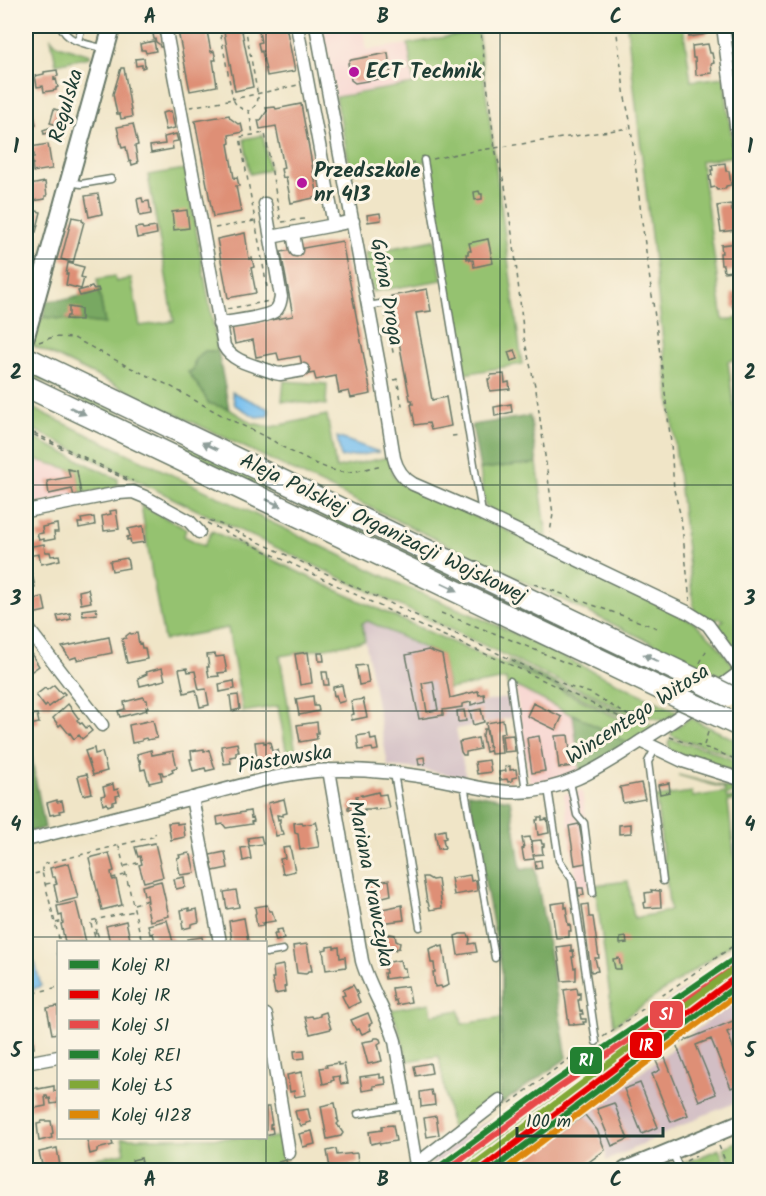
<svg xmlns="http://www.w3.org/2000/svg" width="766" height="1196" viewBox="0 0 766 1196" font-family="Kalam,sans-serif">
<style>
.built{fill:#f7d0ce}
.industrial{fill:#d2bec4}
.green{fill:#95c270;stroke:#5a8052;stroke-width:1.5}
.forest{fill:#78a862;stroke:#4c724b;stroke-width:1.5}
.water{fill:#77bfef;stroke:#4b7e92;stroke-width:1.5}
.building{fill:#de8f76;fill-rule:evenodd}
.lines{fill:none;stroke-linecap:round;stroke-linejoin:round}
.lane-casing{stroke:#687867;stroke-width:9}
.street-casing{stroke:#687867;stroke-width:15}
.secondary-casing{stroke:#687867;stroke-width:20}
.highway-casing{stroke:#687867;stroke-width:24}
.path{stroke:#687867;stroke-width:1.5;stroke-dasharray:4.5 4.5;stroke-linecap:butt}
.lane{stroke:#fff;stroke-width:6}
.street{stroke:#fff;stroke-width:12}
.secondary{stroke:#fff;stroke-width:16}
.highway{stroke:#fff;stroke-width:21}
.highway-bridge-casing{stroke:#687867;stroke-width:24;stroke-linecap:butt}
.highway-bridge{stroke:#fff;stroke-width:21}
.rail-1-casing{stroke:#fcf5e5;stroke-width:10}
.rail-2-casing{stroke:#fcf5e5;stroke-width:10}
.rail-3-casing{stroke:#fcf5e5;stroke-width:10}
.rail-4-casing{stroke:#fcf5e5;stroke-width:10}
.rail-5-casing{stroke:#fcf5e5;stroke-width:10}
.rail-6-casing{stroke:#fcf5e5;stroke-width:10}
.rail-1{stroke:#238132;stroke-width:6}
.rail-2{stroke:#e50000;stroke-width:6}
.rail-3{stroke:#e74a4a;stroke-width:6}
.rail-4{stroke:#238132;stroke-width:6}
.rail-5{stroke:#81a838;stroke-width:6}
.rail-6{stroke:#dd8808;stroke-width:6}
.oneway{fill:#8f9e9a}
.grid{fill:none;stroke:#1f3d34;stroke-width:1.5;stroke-opacity:0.55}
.poi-dot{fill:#b5179e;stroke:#fcf5e5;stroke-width:2}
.labels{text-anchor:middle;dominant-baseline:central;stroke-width:6;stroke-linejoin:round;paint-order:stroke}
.poi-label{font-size:21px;font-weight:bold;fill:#1f3d34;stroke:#fcf5e5;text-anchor:start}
.street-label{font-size:21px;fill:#1f3d34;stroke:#fcf5e5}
.line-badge{stroke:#fcf5e5;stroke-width:2}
.badge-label{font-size:16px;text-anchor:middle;font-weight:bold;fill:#fff}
.neatline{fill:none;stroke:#1f3d34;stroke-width:2}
.grid-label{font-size:20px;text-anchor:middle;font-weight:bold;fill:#1f3d34}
</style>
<rect width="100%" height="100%" fill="#fcf5e5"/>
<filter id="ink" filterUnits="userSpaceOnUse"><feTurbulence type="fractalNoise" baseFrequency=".0167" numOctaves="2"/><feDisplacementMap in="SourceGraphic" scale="12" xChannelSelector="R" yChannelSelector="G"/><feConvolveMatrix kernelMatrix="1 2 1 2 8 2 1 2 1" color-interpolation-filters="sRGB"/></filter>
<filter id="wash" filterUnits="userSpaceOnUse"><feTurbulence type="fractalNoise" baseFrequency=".008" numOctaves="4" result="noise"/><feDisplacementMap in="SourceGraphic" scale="24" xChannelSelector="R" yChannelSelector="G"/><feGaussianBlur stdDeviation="1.35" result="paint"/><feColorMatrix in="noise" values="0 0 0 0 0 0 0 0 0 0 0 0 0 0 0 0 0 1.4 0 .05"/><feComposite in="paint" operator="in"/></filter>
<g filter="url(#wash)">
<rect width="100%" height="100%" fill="#f0e5c7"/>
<path class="built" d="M322,26H362L367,50L408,44L415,84L336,97Z
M26,457L77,471L81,494L26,506Z
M515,686L573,714L580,773L561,778L530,783Z
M582,790L595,885L577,888L564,794Z"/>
<path class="industrial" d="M368,621L428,650L442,655L452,708L510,697L513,717L456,729L466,778L420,769L388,766L362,623Z
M740,843V904L733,844Z
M740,950V986L498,1170H428L434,1166L431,1161L454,1143L491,1118L494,1121L558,1074L651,1013Z
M740,997V1101L702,1116L606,1161L605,1150L597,1130L585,1115Z"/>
<path class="green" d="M627,26H683L691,81L724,77L734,156L701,161L723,320L740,318V359L728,361L740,453V662L716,628L724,620L719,618L712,622L694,611Z
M478,31L522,364L464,374L427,161L351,173L336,97L414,84L408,44Z
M51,38L58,45L90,55L89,57L56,64Z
M263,135L269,170L250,174L244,139Z
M185,169L218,351H205L194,362L193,370L188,372L202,391L208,403L229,409L252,423L271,427L327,415L336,468L389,457L392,474L402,485L504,529L694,622L715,642L735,668L725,678L32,345L40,322L43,317L105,324L97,279L115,276L116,282L131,278L140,326L174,321L148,175Z
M435,240L442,280L372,292L365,253Z
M29,370L695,689L691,692L258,486L28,374Z
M284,381L327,384L326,405L282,401Z
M26,405L409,588L503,628L678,712L664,721L632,712L630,715L627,713L591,693L570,686L203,513L26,426Z
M26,434L118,479V485L114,488L81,494L77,471L26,457Z
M537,463L547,537L485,506L480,469Z
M141,505L186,529L184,536L204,546L212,531L349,596L476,653L522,671L626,722H631L634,719L649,723L654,727L629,744L515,686L507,685L506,679L449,689L441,655L428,650L368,621L362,623L365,641L280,656L298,764L289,766L278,706L243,712L228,628L164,640L152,574Z
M508,660L569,689L590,695L628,717L624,718L508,663Z
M690,718L740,742V759L709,747L682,740L671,735L672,731Z
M670,739L681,743L706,749L740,763V773L700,762L669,750L670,747L668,744Z
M678,775L740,791L726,795L727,799L740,797V799L728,802L740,904V938L614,1025L595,885L628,881L634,918L670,911L656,797L692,792L693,797L725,792L724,788Z
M703,984L705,986L460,1170H441L528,1105Z
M430,1003L432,1015L459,1010L462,1024L501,1018L502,1094L452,1133L439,1056L407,1061C403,1043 399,1027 391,1010Z
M280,1136L288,1170H82L80,1161L125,1153L122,1138H255L256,1141Z
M740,1140V1161L734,1164L737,1170H733L723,1148Z
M719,1149L728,1170H686L683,1164Z"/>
<path class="forest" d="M99,291L105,324L43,317L46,301L69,299Z
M205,351H218L229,409L208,403L202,391L188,372L193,370C195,360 197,356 205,351Z
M530,416L537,463L480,469L472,425Z
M573,714L629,744L580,773Z
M26,730L45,828L26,833Z
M468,793L510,800L521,870L535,867L567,1058L501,1104L502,971Z"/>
<path class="water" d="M232,392L269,409L268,416L256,417L235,405Z
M337,437L379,452L341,458Z
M33,962L35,963L41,986L33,989L31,996L26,999V964Z"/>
<g id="blocks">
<path class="building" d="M206,26L211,52L214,51L216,60H213L217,86L190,91L178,31Z
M223,26H241L253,87L235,91Z
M258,26H286L295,71L267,76L262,51L260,52L258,43L261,42Z
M689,26H706L707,34L689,37Z
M160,33L162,47H160L159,44L156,42L155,39H154L153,34Z
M154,41L156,51L146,53L145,50H141L140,44Z
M708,44L710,53H712L714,63L711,64L712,73L696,75L695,58H693L692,46Z
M388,53L391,77L355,83L351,80L348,63L351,60Z
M144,58L145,67L142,68V65L136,66L135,59Z
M121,68H124L132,117L121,119L120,114H117L113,94Z
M57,70L58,76L54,77V80L56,79L58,87L56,88V90L44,92L43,86L37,87L35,76L44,74V72Z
M31,102L36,125L26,127V103Z
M301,104L318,197L291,203L286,177L283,178L281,169L284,168L276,126L260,129L258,120H261L267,111L266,108L275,107L276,109Z
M54,109L65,112L62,126L50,123Z
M171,111L175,128L166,130L162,113Z
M229,115L230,118L238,124L241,123L243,132L229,135L230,143L228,144L234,178L237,177L239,186H236L241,212L213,217L195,121Z
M133,124L138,145L135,146L138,163L132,165L131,161L129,162L126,147L122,148L117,127Z
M52,127L53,132L44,134L43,130Z
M176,134L178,141L172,142L173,149L151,153L150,146L165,144L164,137Z
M48,144L52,169L33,172L32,164H33L32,159L34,158V154L31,153L30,147Z
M725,163L726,171H729L731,185L726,186V187L724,189L717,190L715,187L711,188L709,176L712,175L711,170H713L712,165Z
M45,182L47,196H45V199L33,201L30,185Z
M479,191L480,194H482V199L475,200L474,192Z
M98,194L102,214L89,217L85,196Z
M142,198L143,202L149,201L151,214L140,216L137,199Z
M731,204L732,211H734L736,223H734L735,230L721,232L717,206Z
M32,210L41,212L36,232L26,229V212L31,214Z
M187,210L189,228L174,230L172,212Z
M380,213L381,220L368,222L367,215Z
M72,217L82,219V221L84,222L73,263L61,259Z
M142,227L143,229L156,227L157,234L137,238L135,228Z
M245,233L249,259L252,258L254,267L251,268L256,293L228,298L217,239Z
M488,239L493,263L474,267L473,260H470L469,258L467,259L466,254H468V251H471L469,243Z
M342,241L371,394L351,398L349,391L339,393L336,376L316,380L314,373L304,375L300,356L279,360L277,353L256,357L253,340L235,344L232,327L293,316L281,252Z
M738,243L739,250H740V270L724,272L723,265H721L720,253H722L721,245Z
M68,263L84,267L81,277L84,278L81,289L66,285L68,274H66Z
M92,287L93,289L98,288L99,291L80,296L78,291Z
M427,289L431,311L416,313L432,400L446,397L451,426L431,430L429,423L415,425L411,404H413L412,400H410L396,326H398V322H396L391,296Z
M740,292V307L733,308L731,293Z
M69,307L81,309V320L66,319L67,316H69Z
M515,350L518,359L511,361L508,352Z
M504,374L505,383L509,382L510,389L490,391L488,379H490L491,375Z
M511,404L512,412L495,416L494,407Z
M68,469L77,471L81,494L74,496L72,489L49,494L47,481L70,477Z
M116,510L119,529L104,531L102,516L111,514L110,511Z
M94,517L95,525L79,528L78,523H82L81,519Z
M57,524L58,532H54L55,539L44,541V539L39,540L37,534L43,533L42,527Z
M143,526L145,542L131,544L130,539L127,540V537L130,536L128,529Z
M44,544L45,552H50L51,556L59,555L60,560L41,564L39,554L27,556L26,547Z
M127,558L129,568L112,571L110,561Z
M32,574L35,587L26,589V575Z
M88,589L91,602L81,604L79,591Z
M43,597L46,611L32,614L29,600Z
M96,608L97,614L83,616L82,610Z
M70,613L71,619L59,622L57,616Z
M130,633L131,634L137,633L139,644L141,643L142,648H145L147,659L127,663L122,639L126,638V636Z
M109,637L112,653L77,660L76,657L70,659L62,647Z
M28,649L39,666L26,675V651Z
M428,650L442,655L450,698L478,691L479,695L484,694L485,701L471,705V702L462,704V707L443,710V715L419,719L406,655ZM433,681L438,710L427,712L422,683Z
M308,652L312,683L300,685L295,654Z
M318,653H323L324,661H319Z
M215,654L216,657L224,656L227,672L218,673L219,676L209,677L207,667H209L207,655Z
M366,665L369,683L359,685L356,666Z
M162,668L165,680L140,686L138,678L147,674L146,672Z
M187,668L188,672L195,671L199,690L206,689L209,705L200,707L196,690L184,693L179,669Z
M322,672H327L329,685H324Z
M234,681L235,689L220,692L219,684Z
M54,685L61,693L63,692L65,694L49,707L47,705L45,707L36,695L45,688L47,690Z
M342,685L345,701L338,703L336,695L334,696L333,689V687Z
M238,695L240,709L232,711L230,696Z
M313,696L314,706H318L319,711L299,715L296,699Z
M144,697L145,700H147L148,707H146L147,710L120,717L118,711L125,709L124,702Z
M363,699L367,717L352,720L351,715L354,714L351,701Z
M533,703L562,717L556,730L527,716Z
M68,704L79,719L77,720L80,724L82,723L86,728L88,726L92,731L82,739L79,735L74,739L70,733L69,734L61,724L59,726L53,718Z
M481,709L484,722L473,725L470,711Z
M464,710L466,721L458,722L457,711Z
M37,714L39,723L26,726V716Z
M153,720L157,738L147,740L146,738L142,739V741L132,743L129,725Z
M503,720L505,733L500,734L502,753L491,754L486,723Z
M317,722L318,733H316L317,739L300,742L297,725Z
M484,729H486L490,751L486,752L484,742H483L482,735H483Z
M370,734L371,740L376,739L378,750L373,751L372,748L359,750L357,736Z
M513,735L515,751L504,752L502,736Z
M568,735L572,766L559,768L555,736Z
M539,736L545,771L532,773L527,738Z
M478,738L480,749L466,752V755H463L461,752L459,742Z
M264,741V743L270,742L272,751L278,750L280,759L270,761V757L257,759L255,742Z
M237,743L239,752H236V756L230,757L231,763L224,764L221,746Z
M94,748L95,754L102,752L107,771L93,775L85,751Z
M204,749V751L209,750L215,769L206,771L205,768L193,771L190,759H192L191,751Z
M151,750L152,755L173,751L177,767L172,769L173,772L169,774L163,775L162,772H160L162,780L149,783L145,769L141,770L140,763H141L140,760L139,761L137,754Z
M424,757L425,764L419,765L418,758Z
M489,760L491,772L477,774L475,762Z
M510,766V770L516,769L517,777L512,778V781L508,782L507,779L500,780L499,772L506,771L505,767Z
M87,774L92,793L83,795L78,776Z
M641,783L645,799L623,803L620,787Z
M669,783L670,792L660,794L658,785Z
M113,784L114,790L118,789L120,795L116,796L117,801L113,802V804L108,806L107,803L103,805L101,796L105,795L103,787Z
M378,792L379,795L386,794L389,808L375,810V808L370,809H364L365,811L352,814L351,810L348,809V807L350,805L349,801L357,800L356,796L362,795V796Z
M284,799L287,813L283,814V816L277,815L278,820L280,819V822L279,823L281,831H283L284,834L276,836L268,803Z
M57,800V802L62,801L64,810L59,811L60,813L50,815L47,803Z
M250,811L251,818L253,817L254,821L251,822L252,824L226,828L223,824L218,825L217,817Z
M538,817H542V820L547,819L549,833L538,835L536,820H538Z
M316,821L318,829L316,830L319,847L300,850L298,834L295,833L294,823L302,822L303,825L314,823V822Z
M177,822V824L183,823L185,837L171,840L168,823Z
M579,824L586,863L575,865L569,826Z
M631,824V833L619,834V825Z
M445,830L446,838L443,839L445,848L438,849L435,832Z
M261,836L263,844L249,846L248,838Z
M530,837L533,853L532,841L541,840L542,844H544V846L542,847L543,854L533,855L534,859L524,860L522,849L524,848L522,838Z
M155,843L163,877L144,882L139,865L142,864L140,856L138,857L135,847Z
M249,847L251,859L243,861L241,848Z
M290,847L295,871L283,874L280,859L285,858L283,848Z
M225,852L228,868L213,871L210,855Z
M109,853L114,871L111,872L112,878L113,880L116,879L122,905L102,910L89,858Z
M189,853L190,855H191L195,873L180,875L177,858L180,857L179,855Z
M541,860L542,868L536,869L535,861Z
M69,863L78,898L58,903L54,885L57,884L55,877H52L50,868Z
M470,875L471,881L476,880L477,891L454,895L451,878Z
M184,877L185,887L176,889L174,879Z
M423,877H427L432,880L438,879L442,908L430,910L428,902H427Z
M389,880L391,895L371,900L369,883Z
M161,881L169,916L150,921L146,903L148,902L147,895H144L142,886Z
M578,888H583L584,895L579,896Z
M236,890L239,907L227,909L224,892Z
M651,890L660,891L661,907L645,908L644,903L646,902L645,893L652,892Z
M76,902L86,942H65L61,924L63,923L62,915L59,916L57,906Z
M565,902V908L567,907L568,914H566L568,925L570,924L571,931H569V937L556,938L551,904Z
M588,904L589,917H593L599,958H595L598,971L591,972L582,905Z
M267,905L269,911H272L275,921L262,923L263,926L257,927L255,914L256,913L255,907Z
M402,905L404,920L380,923L377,910Z
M189,908V911L197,909L199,922L191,924V927L183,929L182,923L183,922L181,910Z
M244,918L248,941H245V942H232L229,921Z
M167,920L173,942H155L153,933L150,934L148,925Z
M126,921L130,939H127L128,942H110L106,926Z
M282,929L284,939L276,941L274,934H277L276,930Z
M390,934L395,935L396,941L400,943L399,948L394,949L395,950L379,953L378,947L384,946L383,943L381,944L380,937Z
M460,934H468L470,939L469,944L475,943L477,952L458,955L455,936Z
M202,937L203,942H188L187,939Z
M626,937L627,943L620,944V938Z
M307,944L312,971H308L306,974L297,973L293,946Z
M439,945L440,947L443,946L449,985L442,988L441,986L435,987L433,972H435L434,963H431L429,949Z
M571,945V951L573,950L574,957H572L574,968L576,967V980L562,981L557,947Z
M334,946V948L339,947L340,958L345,957L346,967L326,970L323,950L327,949V947Z
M619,958L621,969H615L613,959Z
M400,960L402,968H405L406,976L385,979L384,973H386L384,963Z
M283,965L286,986L284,987L285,992L275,994L272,978H274L273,967Z
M353,985L358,994L357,995L360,1002L348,1008L342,996L345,995L343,990Z
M408,986L411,1002L397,1005L396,1000L394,1001L392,988Z
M577,988L578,994L580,993V1000H578L580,1011L582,1010L583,1014H580L581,1019H586V1022H583L584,1024L574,1025V1024H569L564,990Z
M58,1006V1033L52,1034L47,1008Z
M326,1012L331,1029L310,1034L305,1017L312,1016L313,1018L317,1017L320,1016V1014Z
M26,1013H30L33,1037H30L31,1041L33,1040L34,1048L26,1049Z
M368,1013L372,1023L369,1025L371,1030L362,1034L359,1029L356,1030L351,1020Z
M740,1018V1027L727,1032L740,1065V1084L731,1088L711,1039L696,1045L716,1094L699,1101L676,1044Z
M375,1038H378L380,1039L381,1042L378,1044L382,1061L368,1064L362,1042L374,1040Z
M304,1050L305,1058L295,1059L294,1051Z
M665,1058L688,1115L671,1122L652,1074L660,1070L656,1061Z
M338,1063V1065L344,1064L348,1083L341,1084L339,1076L333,1077L334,1080L331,1081V1082L323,1084L320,1068L327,1067L326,1065Z
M430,1063L432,1073L416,1076L414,1066Z
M302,1072L306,1095L295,1097L294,1091L290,1092L287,1075Z
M380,1074V1078L385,1077L386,1084L373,1086L374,1089L362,1091L360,1077Z
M640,1083L658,1127L642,1134L624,1089Z
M54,1086V1091L58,1090V1103L51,1104L50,1098L48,1099L47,1096H45L46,1106L30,1109L29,1101L33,1100L31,1090L32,1088H38V1089Z
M431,1090L432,1095H434L435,1105L421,1107L420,1092Z
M335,1103L338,1119H337L339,1122L337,1124L343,1133L341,1136L327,1139L321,1106Z
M614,1103L628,1139L612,1146L597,1109Z
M266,1107H269L272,1124L270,1125V1128L272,1127L273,1133L266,1135Z
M308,1109L311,1122L306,1123V1125L301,1126L298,1119H297L295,1111Z
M585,1115L597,1130L605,1150L578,1170H509Z
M436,1116L439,1135L427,1137L424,1118Z
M42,1121H51L53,1133L51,1134L52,1138L39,1141L37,1124L41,1123Z
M393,1125L396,1141L380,1144L379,1142L371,1144L369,1132L382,1130V1126Z
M312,1131L315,1144L303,1147L299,1134Z
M94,1138H111L113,1145L97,1149V1152L90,1154L87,1140Z
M57,1148L60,1166L43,1169L39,1152Z
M336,1149L337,1155L357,1153L358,1163L330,1168L327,1151Z
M141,1158L142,1163L133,1164L132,1160Z
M286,1160L287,1165L279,1167L278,1162Z"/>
</g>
</g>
<g filter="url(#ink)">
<use href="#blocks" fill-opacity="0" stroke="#687867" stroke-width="1.5"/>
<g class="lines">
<g class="lane-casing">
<path id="lane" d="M61,26C67,43 89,44 105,49
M78,41L82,26
M424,160L482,513
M69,182L81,184L111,179
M368,306L392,302
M510,681L526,791
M655,749L648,762L663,881
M394,773L420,927
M570,782L577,815L584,823L593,893
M464,785L495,958
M548,788L559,860L572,879L596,1042
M266,953L283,950
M358,1114L406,1106
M672,1152L680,1170"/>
</g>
<g class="street-casing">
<path id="street" d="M165,26L224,346C233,363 258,366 275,373L280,374L303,370
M297,26L334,225L353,221
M316,26L380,370L394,458C397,470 403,478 413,484L482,514L689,613L708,625L740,669
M723,26L740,156
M293,233L296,250
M271,237L334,225
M219,324C232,321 267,318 276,310C280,306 280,302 281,297L265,204
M26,511L119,493L133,492L145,497L189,521L199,532
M26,626L102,725
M713,692L740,672
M641,741L683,761L740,779
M329,770L362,961C370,989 387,1013 395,1041L416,1165
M192,798L220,942
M26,840C81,826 137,812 193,798C233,788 274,775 316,771C356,768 403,773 443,780C464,784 488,791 510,792C560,794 598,769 638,743C659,730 679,717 699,703
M266,1015L289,1153
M26,1063L58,1057
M409,1170L500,1100"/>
</g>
<g class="secondary-casing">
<path id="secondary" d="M26,336L112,26
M626,1170L740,1123"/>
</g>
<g class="highway-casing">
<path id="highway" d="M33,361L703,683
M26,386L682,699
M706,710L740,726"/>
</g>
<path class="path" d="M219,26L233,99L298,85
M245,26L258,96C258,103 256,107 249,110
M480,26L495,149L505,186L515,254L524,338L536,390L553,514L550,533
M616,26L625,98L630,120L642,222L663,376L671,443L674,490L681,517L690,601
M190,107L233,99C236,106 240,109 249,111L253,134
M433,159L461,153L629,128
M356,171L416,162
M282,222L304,219
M215,228L254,221
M267,287L240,137L265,133L281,223
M227,309L270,301
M385,313L393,352L389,353
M39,342L53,337L74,338L127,366L170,386L196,401L225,417L272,440C286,450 329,473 346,472C358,472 371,467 383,465
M394,380L397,379L402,405L396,409
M26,429L133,481
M26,431L127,480
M452,436L461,435
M201,518L220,524L570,687L590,693L631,717L649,722
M207,523L417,624L522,670L624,719L630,720L633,715L635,714L652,720
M534,584L660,629
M441,613L504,637L581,669
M700,663L707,649
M670,737L681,741L710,749L740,761
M704,745L709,729
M119,846L142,942
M125,866L141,862
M42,872V867L44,864L156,836L155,833
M26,876L42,872L60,942
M112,878L125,875
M46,884L56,882
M134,904L148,900
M97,920L95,937L90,921L134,911
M56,923L63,921
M97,932L100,942
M139,942L154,939
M57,951L58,956
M34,993L58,987
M603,1037L740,941
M510,1103L566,1061L589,1046
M719,1146L729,1170
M686,1161L696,1156
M292,1165L293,1170
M603,1170L613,1166
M663,1170L671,1168"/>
<use href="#lane" class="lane"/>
<use href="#street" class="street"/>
<use href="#secondary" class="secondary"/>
<use href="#highway" class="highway"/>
<g class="highway-bridge-casing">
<path id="highway-bridge" d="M26,358L33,361
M703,683L727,695
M682,699L706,710"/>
</g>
<use href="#highway-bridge" class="highway-bridge"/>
<g class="rail-1-casing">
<path id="rail-1" d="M435,1170L553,1083L740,955"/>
</g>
<g class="rail-2-casing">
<path id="rail-2" d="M480,1170L740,974"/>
</g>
<g class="rail-3-casing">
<path id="rail-3" d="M447,1170L557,1089L740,964"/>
</g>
<g class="rail-4-casing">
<path id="rail-4" d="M492,1170L740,983"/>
</g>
<g class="rail-5-casing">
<path id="rail-5" d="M475,1164L735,968"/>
</g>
<g class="rail-6-casing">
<path id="rail-6" d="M504,1170L740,992"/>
</g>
<use href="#rail-1" class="rail-1"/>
<use href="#rail-2" class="rail-2"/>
<use href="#rail-3" class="rail-3"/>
<use href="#rail-4" class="rail-4"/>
<use href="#rail-5" class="rail-5"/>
<use href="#rail-6" class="rail-6"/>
</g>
<defs><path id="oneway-solid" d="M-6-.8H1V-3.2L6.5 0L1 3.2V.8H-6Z" transform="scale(1.5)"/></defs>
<g class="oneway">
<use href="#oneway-solid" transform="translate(78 411) rotate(25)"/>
<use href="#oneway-solid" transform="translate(210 446) rotate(-154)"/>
<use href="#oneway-solid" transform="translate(274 503) rotate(25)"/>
<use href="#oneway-solid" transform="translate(450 587) rotate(26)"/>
<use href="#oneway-solid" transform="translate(651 658) rotate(-154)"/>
</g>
</g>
<path class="grid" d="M266,26V1170M500,26V1170M26,259H740M26,485H740M26,711H740M26,937H740"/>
<g class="poi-dot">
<circle cx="354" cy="72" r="6"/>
<circle cx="302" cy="183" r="6"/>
</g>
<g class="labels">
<g class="poi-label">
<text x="366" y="72">ECT Technik</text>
<text x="314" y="171">Przedszkole<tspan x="314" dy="24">nr 413</tspan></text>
</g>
<g class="street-label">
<text transform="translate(67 106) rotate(-74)">Regulska</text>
<text transform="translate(386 292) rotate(80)">Górna Droga</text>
<text transform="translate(383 529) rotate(26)">Aleja Polskiej Organizacji Wojskowej</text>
<text transform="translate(638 715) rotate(-33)">Wincentego Witosa</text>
<text transform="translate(285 760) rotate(-9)">Piastowska</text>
<text transform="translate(370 884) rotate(79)">Mariana Krawczyka</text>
</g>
</g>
<g class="line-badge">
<rect x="649" y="1000" width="35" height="29" rx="6" fill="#e74a4a"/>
<rect x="629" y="1031" width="34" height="28" rx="6" fill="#e50000"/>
<rect x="569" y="1046" width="34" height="29" rx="6" fill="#238132"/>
</g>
<g class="badge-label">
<text x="666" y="1020">S1</text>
<text x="646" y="1051">IR</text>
<text x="586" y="1066">R1</text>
</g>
<rect width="766" height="1196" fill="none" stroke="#fcf5e5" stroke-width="66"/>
<rect x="57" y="941" width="210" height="198" fill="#fcf5e5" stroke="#a4ab9e" stroke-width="1.5"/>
<rect x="69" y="960" width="30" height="9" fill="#238132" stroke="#a4ab9e" stroke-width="1.5"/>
<text x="111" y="971" font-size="18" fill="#1f3d34">Kolej R1</text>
<rect x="69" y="990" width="30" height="9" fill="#e50000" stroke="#a4ab9e" stroke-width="1.5"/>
<text x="111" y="1001" font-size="18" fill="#1f3d34">Kolej IR</text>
<rect x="69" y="1020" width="30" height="9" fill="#e74a4a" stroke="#a4ab9e" stroke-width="1.5"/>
<text x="111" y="1031" font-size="18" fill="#1f3d34">Kolej S1</text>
<rect x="69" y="1050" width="30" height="9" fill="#238132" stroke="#a4ab9e" stroke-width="1.5"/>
<text x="111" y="1061" font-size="18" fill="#1f3d34">Kolej RE1</text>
<rect x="69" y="1080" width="30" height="9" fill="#81a838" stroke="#a4ab9e" stroke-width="1.5"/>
<text x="111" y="1091" font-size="18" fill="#1f3d34">Kolej ŁS</text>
<rect x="69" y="1110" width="30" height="9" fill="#dd8808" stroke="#a4ab9e" stroke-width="1.5"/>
<text x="111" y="1121" font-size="18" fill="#1f3d34">Kolej 4128</text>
<path d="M517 1127v9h146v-9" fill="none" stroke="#1f3d34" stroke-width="3"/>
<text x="526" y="1127" font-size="18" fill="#1f3d34" stroke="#fcf5e5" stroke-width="4.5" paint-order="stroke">100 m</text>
<rect x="33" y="33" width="700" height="1130" class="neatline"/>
<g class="grid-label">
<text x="150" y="23">A</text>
<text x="383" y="23">B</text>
<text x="616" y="23">C</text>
<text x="16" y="153">1</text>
<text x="750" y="153">1</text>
<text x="16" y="379">2</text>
<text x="750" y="379">2</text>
<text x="16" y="605">3</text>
<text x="750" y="605">3</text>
<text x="16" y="831">4</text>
<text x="750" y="831">4</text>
<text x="16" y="1057">5</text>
<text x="750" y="1057">5</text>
<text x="150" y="1186">A</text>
<text x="383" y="1186">B</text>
<text x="616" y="1186">C</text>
</g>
</svg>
